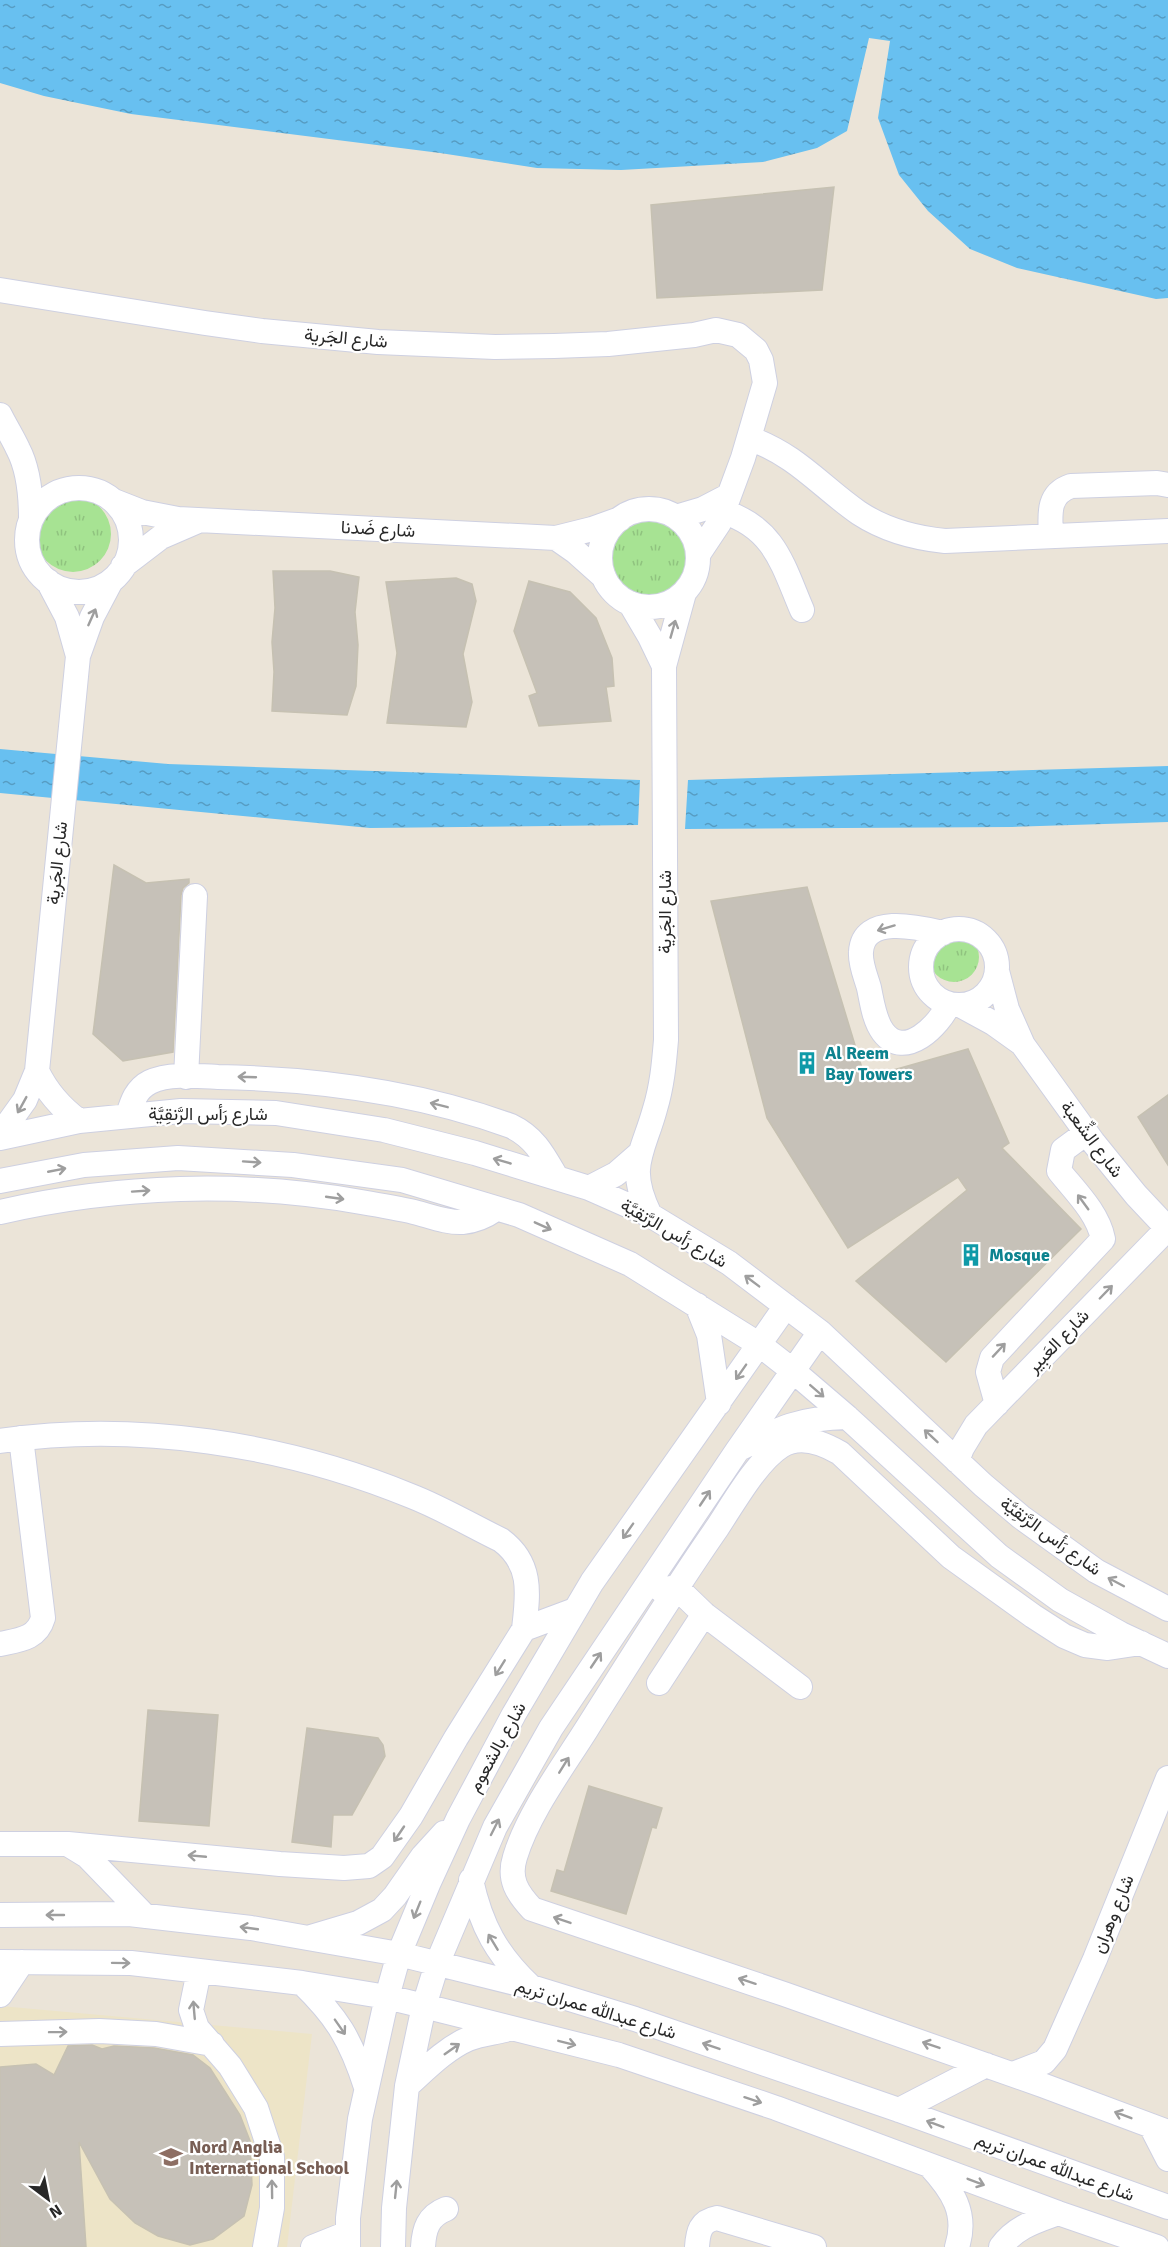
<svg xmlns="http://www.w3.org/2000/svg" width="1168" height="2247" viewBox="0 0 1168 2247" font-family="Signika,Vazirmatn,sans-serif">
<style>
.education{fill:#ede4c7}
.grass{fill:url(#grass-tufts)}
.water{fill:url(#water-ripples)}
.building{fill:#c6c1b8;stroke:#c6c1b2;stroke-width:1.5}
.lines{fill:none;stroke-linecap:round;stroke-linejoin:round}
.minor-casing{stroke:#ced0e1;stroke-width:26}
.minor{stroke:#fff;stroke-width:24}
.oneway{stroke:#9e9e9e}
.labels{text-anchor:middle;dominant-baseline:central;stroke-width:4.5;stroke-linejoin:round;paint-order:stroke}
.street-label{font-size:18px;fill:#282828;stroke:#fff}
.culture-label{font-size:18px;font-weight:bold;fill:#0d838f;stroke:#fff;text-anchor:start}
.education-label{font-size:18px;font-weight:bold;fill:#785e54;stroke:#fff;text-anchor:start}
</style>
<defs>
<pattern id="grass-tufts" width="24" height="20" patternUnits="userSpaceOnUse" patternTransform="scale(1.5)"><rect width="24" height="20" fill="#a7e393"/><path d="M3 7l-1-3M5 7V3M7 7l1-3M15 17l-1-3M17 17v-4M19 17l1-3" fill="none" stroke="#90c37f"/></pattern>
<pattern id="water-ripples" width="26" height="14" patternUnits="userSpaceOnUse" patternTransform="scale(1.5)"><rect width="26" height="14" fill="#68c0f0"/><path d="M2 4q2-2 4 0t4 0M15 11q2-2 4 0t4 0" fill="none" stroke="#569cc2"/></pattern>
</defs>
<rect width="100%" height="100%" fill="#ebe4d8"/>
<path class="education" d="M0,2006L312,2034L287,2247H0Z"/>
<path class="grass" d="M35 534a38 38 0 1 1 76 0a38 38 0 1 1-76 0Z
M612 559a38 38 0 1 1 76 0a38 38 0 1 1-76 0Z
M929 957a25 25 0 1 1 50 0a25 25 0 1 1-50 0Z"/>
<path class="water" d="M0,0H1168V298L1156,299L1017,268L970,249L928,211L899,175L878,118L890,41L869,38L847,131L817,148L763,162L621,170L537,168L440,153L131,114L44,96L0,83Z
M0,749L168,764L640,780L638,825L370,828L0,793Z
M1168,766V822L1012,827L685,829L688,780Z"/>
<path class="building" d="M834,187L822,290L657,298L651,205Z
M273,571H330L359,577L355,612L358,645L356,686L347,715L272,711L274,672L272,642L275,608Z
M456,578L472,584L476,601L463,654L472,702L466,727L387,723L397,653L386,582Z
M529,581L570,592L596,618L612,658L614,686L606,687L611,721L539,726L529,696L537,693L514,631Z
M114,865L146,883L189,879V883L183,888L181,895L173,1052L123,1061L93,1034Z
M807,887L865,1078L968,1049L1009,1143L1002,1148L1081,1229L946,1362L856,1281L967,1190L958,1177L848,1248L767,1118L711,901Z
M1168,1095V1165L1138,1117Z
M148,1710L218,1715L209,1826L139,1821Z
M307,1728L378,1738L383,1745L385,1756L352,1815H333L331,1847L292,1842Z
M589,1786L662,1808L656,1828L652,1827L626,1914L551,1891L557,1870L564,1872Z
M92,2045L102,2049L114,2046L154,2048L193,2055L210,2068L240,2115L250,2141L252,2185L244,2216L213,2239L190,2245L158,2236L135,2223L110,2199L79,2142L86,2247H0V2067L36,2064L54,2075L68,2046Z"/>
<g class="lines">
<g class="minor-casing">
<path id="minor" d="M0,290L205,323L262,331L378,342L495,347L554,346L608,344L694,335L716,330L738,335L756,350L761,360L765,383L743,458L719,523L699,553
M0,415C6,427 13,438 18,449C29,470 31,496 31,519
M749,438C798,456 819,485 859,513C885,530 914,538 945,541L1168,531
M27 540a52 52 0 1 1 104 0a52 52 0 1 1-104 0Z
M114,501L142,512L178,519L556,538L592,529L620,519
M600 558a49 49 0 1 1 98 0a49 49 0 1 1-98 0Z
M724,512C775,528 783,566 802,610
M676,517L703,509L728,496
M1051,536C1050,515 1047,494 1071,486L1157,483L1168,485
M556,538L576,552L604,577
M123,566L161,537L198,521
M48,581L67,617L78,656
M630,603L650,637L664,666
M921 967a38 38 0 1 1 76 0a38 38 0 1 1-76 0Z
M943,933C921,928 863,913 861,952C860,964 866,977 869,988C872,1002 874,1020 883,1032C905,1061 939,1025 949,1004
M997,971L1007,1009L1023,1045L1093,1142L1136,1195L1168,1229
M960,1005L993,1023L1021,1043
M37,1071C47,1092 60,1107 79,1121
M186,1077L195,896
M128,1115C132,1102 136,1089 150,1082C169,1073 198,1076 218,1077C317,1079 418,1092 511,1126C534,1137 543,1154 555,1175
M0,1135L25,1100L37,1071L78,656L92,617L111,581
M0,1138L79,1121L181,1111L276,1113L384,1130L475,1153L589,1188L650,1215L729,1263L820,1332L983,1485L1021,1517L1096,1571L1168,1609
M0,1181L84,1165L178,1158L293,1165L402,1180L519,1215L630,1264L760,1345L792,1370L847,1417L999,1556L1060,1600L1121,1634L1168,1656
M589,1188L616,1174L639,1154
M0,1212C118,1185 242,1181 361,1202C379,1205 397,1208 414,1212C430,1216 447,1223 463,1222C476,1221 486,1216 496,1209
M650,1215C626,1167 643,1153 655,1109C662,1086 664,1064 666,1040L664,666L684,593
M697,1305L709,1335L719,1403
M997,1404L988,1372L992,1358L1103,1239C1098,1213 1075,1191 1059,1171L1063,1150L1086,1133
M0,1441C136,1421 285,1444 411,1496C442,1508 472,1526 501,1540C533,1564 528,1594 524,1629
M739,1449C780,1428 800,1418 847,1417
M957,1461L962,1448L976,1425L1168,1228
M661,1590L676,1587L704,1614L800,1687
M1141,1643L1108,1648L1085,1645L1064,1636L1033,1616L951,1557L840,1453C823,1443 800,1434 781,1446C757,1461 733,1504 717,1528C671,1594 629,1662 586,1730C562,1768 528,1814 515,1857C508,1879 517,1893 532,1909L784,1994L1042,2085L1168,2132
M0,1644C19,1640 37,1639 43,1618L21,1438
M659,1683L704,1614
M0,1844H68L280,1864L344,1868L369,1866L382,1857L411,1816L456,1738L524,1629L575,1610
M69,1845L87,1856L145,1916
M471,1880C481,1926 497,1955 531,1987
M0,1915L129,1914L251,1928L399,1954L531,1987L635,2019L899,2110L1168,2207
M311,1937L358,1923L382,1910L395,1896L423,1856L444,1833
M0,1962L131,1963L302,1983L387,1997L424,2006L619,2055L776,2108L1058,2213L1157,2247
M199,1971L191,2010L197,2028L230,2066L256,2108L272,2157V2208L265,2247
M302,1983C337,2017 351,2040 366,2087
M0,1995L22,1962
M0,2034L99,2031L156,2034L212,2044
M1013,2074L1044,2062L1055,2049L1095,1959L1168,1778
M407,2086C425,2070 445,2049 468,2039C480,2034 493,2033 505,2030
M899,2110L986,2065
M1151,2126L1168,2159
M930,2166C952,2190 968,2213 957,2247
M313,2247L348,2233
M348,2247V2218L360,2119L387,1997L399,1954L429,1882L458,1819L514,1714L592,1582L786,1306
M393,2247L394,2208L407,2086L424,2006L437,1964L495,1827L551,1728L737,1451L820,1332
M423,2247C424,2229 428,2216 446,2209
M697,2247C698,2232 700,2221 717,2218L814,2247
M1001,2247C1015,2227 1036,2221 1058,2213"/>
</g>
<use href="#minor" class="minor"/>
</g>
<defs><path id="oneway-shaft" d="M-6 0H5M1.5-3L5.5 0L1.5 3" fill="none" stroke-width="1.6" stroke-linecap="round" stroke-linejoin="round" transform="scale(1.5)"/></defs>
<g class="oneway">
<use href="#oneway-shaft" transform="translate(92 617) rotate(-66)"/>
<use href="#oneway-shaft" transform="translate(673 629) rotate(-74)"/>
<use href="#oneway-shaft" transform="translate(886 928) rotate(163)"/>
<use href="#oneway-shaft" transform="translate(247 1077) rotate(-178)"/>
<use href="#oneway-shaft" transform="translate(22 1105) rotate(119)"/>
<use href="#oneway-shaft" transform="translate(439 1105) rotate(-166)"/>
<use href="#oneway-shaft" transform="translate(502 1161) rotate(-164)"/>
<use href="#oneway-shaft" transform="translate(252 1162) rotate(4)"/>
<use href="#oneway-shaft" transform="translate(57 1170) rotate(-11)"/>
<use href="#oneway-shaft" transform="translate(141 1191) rotate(-4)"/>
<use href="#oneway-shaft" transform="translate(335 1198) rotate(8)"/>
<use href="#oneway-shaft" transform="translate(1083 1202) rotate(-126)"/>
<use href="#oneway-shaft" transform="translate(543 1226) rotate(24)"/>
<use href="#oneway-shaft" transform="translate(752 1281) rotate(-143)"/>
<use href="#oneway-shaft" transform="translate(1106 1292) rotate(-46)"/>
<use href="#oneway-shaft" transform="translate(999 1350) rotate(-47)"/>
<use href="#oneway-shaft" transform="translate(741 1372) rotate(125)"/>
<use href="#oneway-shaft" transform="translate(817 1391) rotate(41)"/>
<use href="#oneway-shaft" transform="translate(931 1436) rotate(-137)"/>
<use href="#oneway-shaft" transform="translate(705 1498) rotate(-56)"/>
<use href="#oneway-shaft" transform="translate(628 1531) rotate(125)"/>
<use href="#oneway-shaft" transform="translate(1116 1582) rotate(-152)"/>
<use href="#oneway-shaft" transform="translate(596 1660) rotate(-56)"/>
<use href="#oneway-shaft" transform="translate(500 1668) rotate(122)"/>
<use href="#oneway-shaft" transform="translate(564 1765) rotate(-58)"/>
<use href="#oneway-shaft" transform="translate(495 1827) rotate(-63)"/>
<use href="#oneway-shaft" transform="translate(399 1834) rotate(124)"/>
<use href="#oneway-shaft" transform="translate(197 1856) rotate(-175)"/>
<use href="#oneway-shaft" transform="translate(417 1910) rotate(112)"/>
<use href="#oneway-shaft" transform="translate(55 1915) rotate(180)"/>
<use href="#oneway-shaft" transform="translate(562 1920) rotate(-161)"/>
<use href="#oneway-shaft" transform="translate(249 1928) rotate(-172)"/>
<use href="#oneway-shaft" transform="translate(493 1942) rotate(-121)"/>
<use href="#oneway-shaft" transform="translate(121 1963) rotate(1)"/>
<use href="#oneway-shaft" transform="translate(747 1981) rotate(-162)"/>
<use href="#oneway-shaft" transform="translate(194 2010) rotate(-95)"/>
<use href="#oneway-shaft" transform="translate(340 2027) rotate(55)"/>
<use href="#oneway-shaft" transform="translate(58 2032) rotate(-1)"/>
<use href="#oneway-shaft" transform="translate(567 2043) rotate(14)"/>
<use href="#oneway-shaft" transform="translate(931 2045) rotate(-161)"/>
<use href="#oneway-shaft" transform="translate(711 2046) rotate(-161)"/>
<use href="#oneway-shaft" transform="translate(452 2049) rotate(-35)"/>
<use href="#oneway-shaft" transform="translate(753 2100) rotate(18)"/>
<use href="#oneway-shaft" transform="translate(1123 2115) rotate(-159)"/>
<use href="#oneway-shaft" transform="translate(935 2124) rotate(-159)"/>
<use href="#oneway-shaft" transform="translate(976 2182) rotate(21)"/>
<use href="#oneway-shaft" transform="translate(272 2189) rotate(-91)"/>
<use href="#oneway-shaft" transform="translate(396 2189) rotate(-84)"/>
</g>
<defs>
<g id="building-bare" transform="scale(1.8)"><path d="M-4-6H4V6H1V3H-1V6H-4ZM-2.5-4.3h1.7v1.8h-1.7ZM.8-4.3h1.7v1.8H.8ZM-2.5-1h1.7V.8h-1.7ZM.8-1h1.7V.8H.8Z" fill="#0f9aa8" stroke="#fff" stroke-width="2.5" paint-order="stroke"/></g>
<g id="school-bare" transform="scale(1.8)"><path d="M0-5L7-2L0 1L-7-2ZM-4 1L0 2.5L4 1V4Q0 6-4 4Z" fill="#8d6e63" stroke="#fff" stroke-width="2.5" paint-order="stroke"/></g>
</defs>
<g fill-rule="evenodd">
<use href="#building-bare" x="807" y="1063"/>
<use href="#building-bare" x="971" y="1255"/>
<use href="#school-bare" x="171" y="2157"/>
</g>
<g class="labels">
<g class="street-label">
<text transform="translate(346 338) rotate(5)">شارع الجَرية</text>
<text transform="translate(378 529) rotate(3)">شارع ضَدنا</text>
<text transform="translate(57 863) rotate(-84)">شارع الجَرية</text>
<text transform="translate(665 912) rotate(-90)">شارع الجَرية</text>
<text x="208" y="1114">شارع رَأس الرَّنقِيَّة</text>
<text transform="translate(1092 1139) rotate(53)">شارع الشِّعبة</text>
<text transform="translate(674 1233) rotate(30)">شارع رَأس الرَّنقِيَّة</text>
<text transform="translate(1058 1341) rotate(-46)">شارع العَبِير</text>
<text transform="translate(1051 1536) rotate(36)">شارع رَأس الرَّنقِيَّة</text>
<text transform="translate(497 1747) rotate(-61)">شارع بالشعوم</text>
<text transform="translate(1113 1914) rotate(-68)">شارع وهران</text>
<text transform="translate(596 2009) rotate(17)">شارع عبدالله عمران تريم</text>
<text transform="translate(1055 2167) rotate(20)">شارع عبدالله عمران تريم</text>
</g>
<g class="culture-label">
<text x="825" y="1053">Al Reem<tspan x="825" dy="21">Bay Towers</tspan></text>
<text x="989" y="1255">Mosque</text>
</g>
<g class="education-label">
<text x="189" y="2147">Nord Anglia<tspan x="189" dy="21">International School</tspan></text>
</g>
</g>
<g transform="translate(48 2199) rotate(148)" stroke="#ffffff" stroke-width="4.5" paint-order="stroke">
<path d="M0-4.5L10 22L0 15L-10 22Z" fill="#282828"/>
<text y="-9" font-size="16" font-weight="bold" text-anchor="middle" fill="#282828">N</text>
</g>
</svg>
